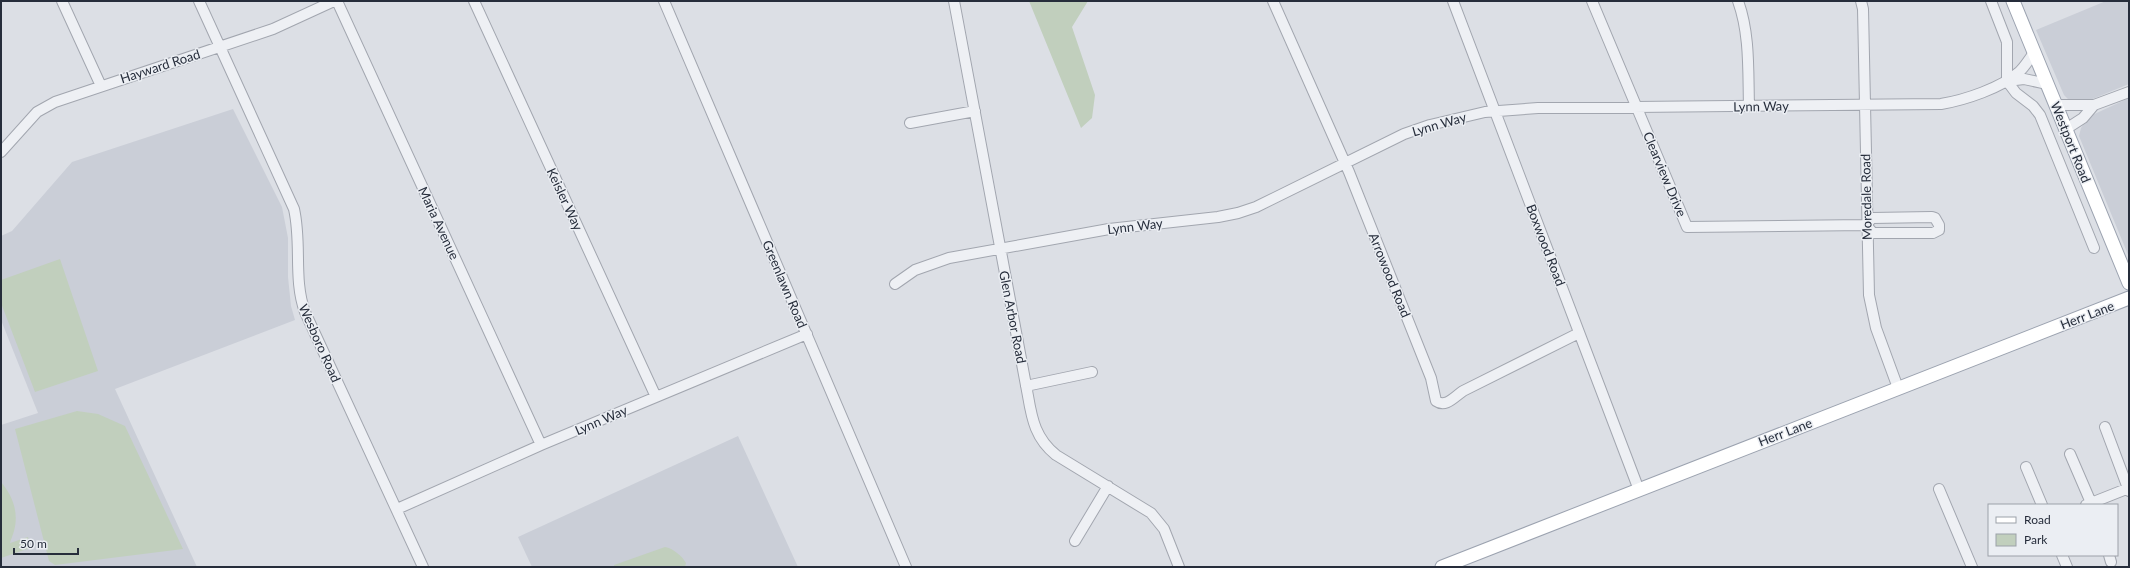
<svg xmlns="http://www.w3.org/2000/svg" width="2130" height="568" viewBox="0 0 2130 568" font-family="Lato,sans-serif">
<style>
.built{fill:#caced7}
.green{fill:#c1cfbd}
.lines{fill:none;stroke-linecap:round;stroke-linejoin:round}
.minor-casing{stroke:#a2a6af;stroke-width:12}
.major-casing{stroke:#9ca3b0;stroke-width:15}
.minor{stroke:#eef0f4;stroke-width:10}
.major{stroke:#fff;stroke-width:13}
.labels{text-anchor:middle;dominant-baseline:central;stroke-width:3;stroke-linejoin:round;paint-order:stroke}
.street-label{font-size:13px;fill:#262d3b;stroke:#ebeef3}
</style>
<rect width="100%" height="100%" fill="#dcdfe5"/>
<path class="built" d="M2106,1H2129V84L2085,102L2070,101L2064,95L2036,30Z
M2129,98V257L2079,136L2081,128L2088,117Z
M233,109L282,207L288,238V277L291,306L295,320L115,389L197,567H1V425L38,413L1,320V236L12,231L72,162Z
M738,436L798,567H532L518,537Z"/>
<path class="green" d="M1029,1H1088L1072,27L1095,95L1092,118L1081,128Z
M60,259L98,371L35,392L1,303V280Z
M77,411L98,414L125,426L183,549L55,565L49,561L15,429Z
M1,482C13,496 19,513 14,531C13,535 11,539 10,543L28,537L30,548L1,558Z
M665,547C673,548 683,557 686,563L685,567H614V565Z"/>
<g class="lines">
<g class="minor-casing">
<path id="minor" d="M62,1L101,86
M199,1L294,209C302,244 293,279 305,312L423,567
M337,1L541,445
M474,1L656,397
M664,1L906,567
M954,1L1028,396C1032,420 1036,439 1056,455L1151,513L1164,529L1179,567
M1273,1L1349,172L1431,378L1436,401C1446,408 1454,397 1463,391L1579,333
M1453,1L1639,490
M1592,1L1687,227L1866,225
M1738,1C1750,34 1748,71 1749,106
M1861,1L1863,9L1869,295L1876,328L1898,388
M1991,1L2007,42V81L2016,93L2033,106L2040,115L2094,248
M2007,81L2024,79L2047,84
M2056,105H2094L2129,92
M910,123L975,111
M2066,129L2083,118L2094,105
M1,152L37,112L55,102L273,29L334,1
M1932,217L1935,218L1939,225V230L1933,233H1873L1866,225L1872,218Z
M895,284L915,270L949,258L1109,229L1218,217L1238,213L1256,207L1404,134L1430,125L1485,112L1538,108L1941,104C1965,100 2001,88 2019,72C2025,67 2029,59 2034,53
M1026,386L1092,372
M2105,427L2129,491
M2070,454L2092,505
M2026,467L2042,505
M1939,489L1972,567
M2086,505L2129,488
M397,509L541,445L807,334
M1075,541L1108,486
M2062,555L2067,567
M2109,555L2111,562"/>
</g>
<g class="major-casing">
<path id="major" d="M2013,1L2129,283
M1442,567L2129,298"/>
</g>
<use href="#minor" class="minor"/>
<use href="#major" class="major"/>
</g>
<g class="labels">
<g class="street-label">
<text transform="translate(160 66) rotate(-18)">Hayward Road</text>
<text transform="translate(1761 106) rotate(-1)">Lynn Way</text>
<text transform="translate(1439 124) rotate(-16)">Lynn Way</text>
<text transform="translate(2071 142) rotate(68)">Westport Road</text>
<text transform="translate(1665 174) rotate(67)">Clearview Drive</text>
<text transform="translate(1866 197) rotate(-91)">Moredale Road</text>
<text transform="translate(565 199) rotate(65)">Keisler Way</text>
<text transform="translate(439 223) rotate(65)">Maria Avenue</text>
<text transform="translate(1135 226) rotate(-7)">Lynn Way</text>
<text transform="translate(1546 245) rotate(69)">Boxwood Road</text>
<text transform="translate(1390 275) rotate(68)">Arrowood Road</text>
<text transform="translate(785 284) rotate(67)">Greenlawn Road</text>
<text transform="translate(2087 315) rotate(-21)">Herr Lane</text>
<text transform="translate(1013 317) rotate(79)">Glen Arbor Road</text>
<text transform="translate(320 343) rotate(66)">Wesboro Road</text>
<text transform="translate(601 420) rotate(-23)">Lynn Way</text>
<text transform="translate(1785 432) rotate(-21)">Herr Lane</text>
</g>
</g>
<rect width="2130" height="568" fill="none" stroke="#262d3b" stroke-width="4"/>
<rect x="1988" y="504" width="130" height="52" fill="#ebeef3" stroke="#9ca1a9"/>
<rect x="1996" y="517" width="20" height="6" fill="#ffffff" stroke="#9ca1a9"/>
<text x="2024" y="524" font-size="12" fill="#262d3b">Road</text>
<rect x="1996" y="534" width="20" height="12" fill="#c1cfbd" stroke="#9ca1a9"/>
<text x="2024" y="544" font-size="12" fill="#262d3b">Park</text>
<path d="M14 548v6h64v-6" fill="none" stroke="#262d3b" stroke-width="2"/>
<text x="20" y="548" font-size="12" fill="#262d3b" stroke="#ebeef3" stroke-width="3" paint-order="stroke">50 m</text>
</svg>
